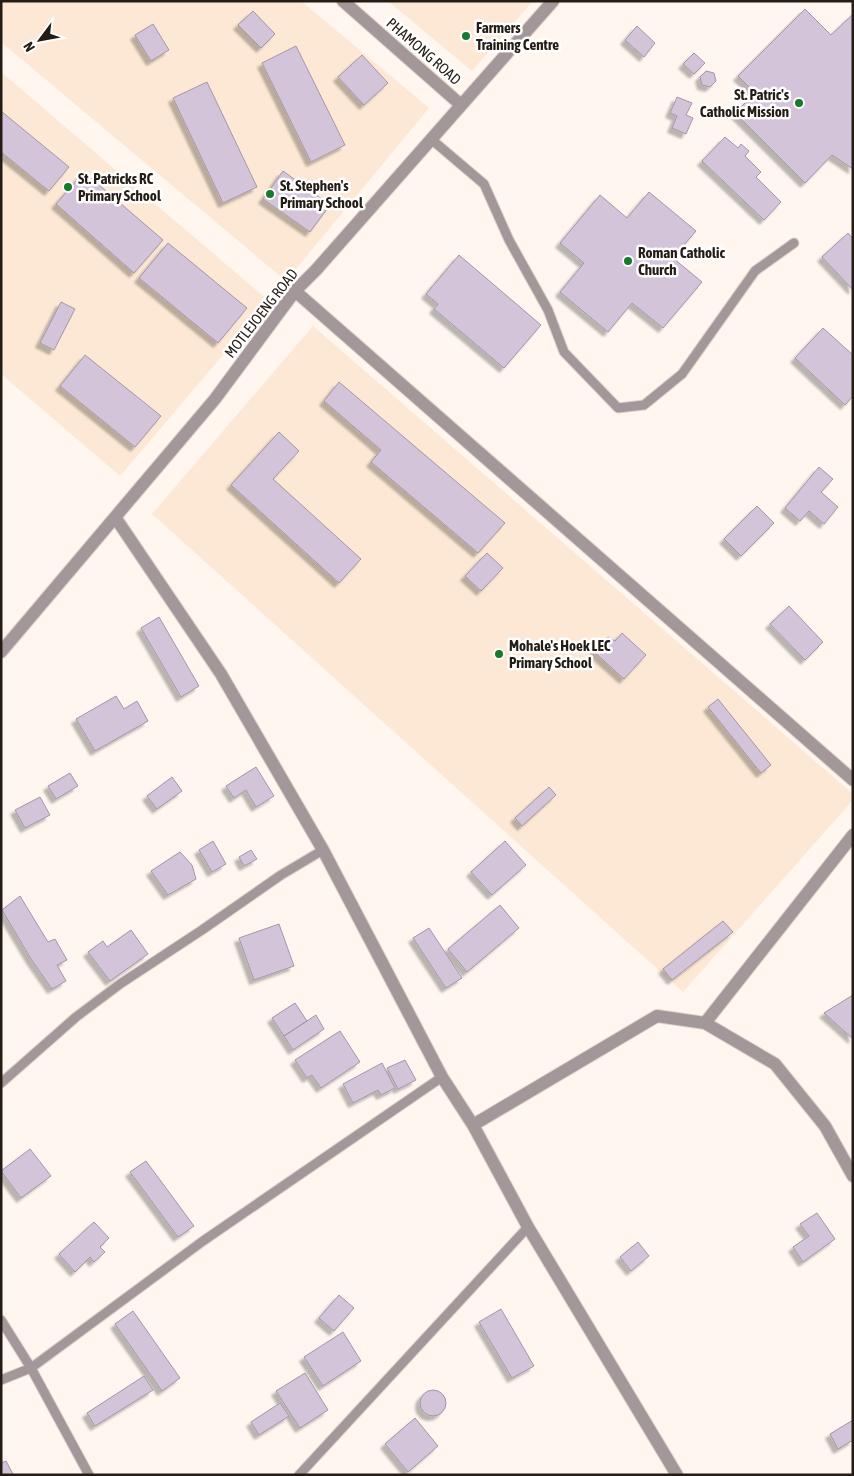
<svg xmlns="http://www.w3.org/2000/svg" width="854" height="1476" viewBox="0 0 854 1476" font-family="'Asap Condensed',sans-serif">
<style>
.built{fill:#fce8d4}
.building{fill:#d3c4d9;stroke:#a495a9;filter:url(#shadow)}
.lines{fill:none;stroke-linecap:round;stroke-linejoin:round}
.service-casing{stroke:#dbd3cc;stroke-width:11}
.minor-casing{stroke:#dbd3cc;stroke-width:14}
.service{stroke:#a49799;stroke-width:9}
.minor{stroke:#a49799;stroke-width:12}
.poi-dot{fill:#187a2c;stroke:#fff;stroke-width:2}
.labels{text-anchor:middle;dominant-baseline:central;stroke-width:5;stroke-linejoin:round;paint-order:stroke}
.poi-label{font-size:15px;font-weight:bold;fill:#241d16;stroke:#fff;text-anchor:start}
.street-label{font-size:15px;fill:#241d16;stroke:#fff}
</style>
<defs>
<filter id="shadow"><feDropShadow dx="-4.5" dy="4.5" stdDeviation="1" flood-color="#0004"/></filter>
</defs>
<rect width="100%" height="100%" fill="#fef6ef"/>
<path class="built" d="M1,1H301L429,108L286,281L1,42Z
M388,1H533L472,71Z
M1,72L269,301L120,476L1,374Z
M313,326L853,794V800L683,992L152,514Z"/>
<path class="building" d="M805,9L831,35L853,14V169L832,155L805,183L735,113L755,93L738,76Z
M253,11L275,34L261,48L238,25Z
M153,24L169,50L151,61L135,35Z
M637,26L655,43L644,57L625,40Z
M296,46L345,145L311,162L262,63Z
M694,53L705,63L694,74L683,64Z
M362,55L388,83L364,105L338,77Z
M706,71L714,73L716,81L710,87L702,85L700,77Z
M207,82L257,187L223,203L173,98Z
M677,97L692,103L686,115L693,118L686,134L672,128L677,116L670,113Z
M1,111L69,167L49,191L1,152Z
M725,137L738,148L741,144L749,151L745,156L761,172L756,177L781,202L764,220L702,161Z
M283,171L330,205L310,232L263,199Z
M84,172L163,240L134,273L56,204Z
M649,192L696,231L673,258L702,282L663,328L632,303L608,332L560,292L584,263L560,243L600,195L627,218Z
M848,233L853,239V290L822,257Z
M168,243L247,308L218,343L139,278Z
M459,255L541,325L504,368L434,309L438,304L426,294Z
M61,302L75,309L54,350L40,343Z
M823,328L853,355V396L845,405L795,358Z
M85,355L161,416L135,447L60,386Z
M339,382L505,523L478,553L371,462L381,450L324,401Z
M279,432L299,451L273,479L361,559L339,583L231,485Z
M819,467L833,479L821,492L838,507L824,524L809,511L800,521L785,508Z
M757,506L774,523L741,556L724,539Z
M487,553L503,568L481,591L465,576Z
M789,606L823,642L805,660L770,624Z
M159,617L199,686L181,697L141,628Z
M622,633L646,655L624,679L593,651L608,637L615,641Z
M116,696L124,709L137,701L148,721L95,751L76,719Z
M718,699L771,765L761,773L708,707Z
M256,767L274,796L256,807L246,790L234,798L226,786Z
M70,773L78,786L56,799L48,786Z
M172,777L182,791L157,809L147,796Z
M549,787L556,795L522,826L515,818Z
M40,797L50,815L25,828L15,810Z
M213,841L226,864L212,872L199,850Z
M505,841L526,865L492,895L471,872Z
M251,850L257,859L244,866L239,857Z
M180,852L192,865L196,879L168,895L151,871Z
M20,896L48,942L55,939L67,960L57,965L66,981L52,989L31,959L2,910Z
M500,905L519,928L467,972L448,949Z
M723,921L733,932L672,980L663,969Z
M279,924L294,966L254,980L239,938Z
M429,928L462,978L446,988L413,938Z
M131,930L148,954L110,981L88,952L103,941L107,947Z
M853,995V1039L824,1013Z
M295,1003L307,1021L284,1036L272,1018Z
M316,1015L324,1029L293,1050L284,1036Z
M340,1031L360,1062L321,1088L312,1075L307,1078L295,1060Z
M405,1060L416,1080L398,1089L387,1068Z
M382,1063L395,1088L381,1095L378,1090L353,1103L343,1084Z
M30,1149L51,1176L21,1198L1,1171Z
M146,1161L194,1226L178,1237L130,1172Z
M817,1213L835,1239L803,1262L793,1247L809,1236L800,1224Z
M94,1222L109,1238L100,1247L105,1252L94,1262L90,1257L75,1272L59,1254Z
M638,1242L649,1256L631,1271L620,1257Z
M339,1295L354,1308L334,1331L319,1318Z
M501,1309L534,1366L512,1378L479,1322Z
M133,1311L180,1378L162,1391L115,1324Z
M343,1332L361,1361L323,1386L304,1357Z
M305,1373L328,1410L300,1428L276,1391Z
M144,1376L153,1390L95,1426L87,1413Z
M420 1403a13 13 0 1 1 26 0a13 13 0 1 1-26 0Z
M280,1403L289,1416L259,1435L251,1422Z
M415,1418L438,1446L408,1472L385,1444Z
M853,1420V1440L838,1449L830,1434Z
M6,1461L13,1474L12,1475H1V1463Z"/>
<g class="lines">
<g class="service-casing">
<path id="service" d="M431,139L484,184L509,240L548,310L564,352L618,408L644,405L682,374L755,271L794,243
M1,1083L76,1017L120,984L202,930L281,875L323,850
M1,1320L31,1368L89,1475
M1,1380L31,1368L203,1241L442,1077
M299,1475L528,1227"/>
</g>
<g class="minor-casing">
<path id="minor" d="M343,1L461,105
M295,291L853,780
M115,517L221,674L323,850L442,1077L473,1125L528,1227L677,1475
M1,652L215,399L295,291L316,270L553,1
M705,1023L853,835
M473,1125L657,1016L705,1023L775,1064L825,1126L853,1176"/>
</g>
<use href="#service" class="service"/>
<use href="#minor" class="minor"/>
</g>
<g class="poi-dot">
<circle cx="466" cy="36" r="5"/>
<circle cx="799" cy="103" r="5"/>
<circle cx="68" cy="187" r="5"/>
<circle cx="270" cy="194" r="5"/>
<circle cx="628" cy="261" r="5"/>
<circle cx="499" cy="654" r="5"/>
</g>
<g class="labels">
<g class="poi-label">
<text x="476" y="27">Farmers<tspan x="476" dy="17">Training Centre</tspan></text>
<text x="789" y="94" text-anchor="end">St. Patric's<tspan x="789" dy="17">Catholic Mission</tspan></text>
<text x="78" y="178">St. Patricks RC<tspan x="78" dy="17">Primary School</tspan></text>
<text x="280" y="185">St. Stephen's<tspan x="280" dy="17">Primary School</tspan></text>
<text x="638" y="252">Roman Catholic<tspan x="638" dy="17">Church</tspan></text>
<text x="509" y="645">Mohale's Hoek LEC<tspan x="509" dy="17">Primary School</tspan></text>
</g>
<g class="street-label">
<text transform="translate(424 51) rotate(41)">PHAMONG ROAD</text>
<text transform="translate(261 313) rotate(-52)">MOTLEJOENG ROAD</text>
</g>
</g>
<rect width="854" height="1476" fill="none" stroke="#241d16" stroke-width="5"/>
<g transform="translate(40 40) rotate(238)" stroke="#ffffff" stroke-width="4" paint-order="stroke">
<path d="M0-4L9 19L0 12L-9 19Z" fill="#241d16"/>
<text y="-8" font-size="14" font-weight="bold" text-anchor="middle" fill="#241d16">N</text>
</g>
</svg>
